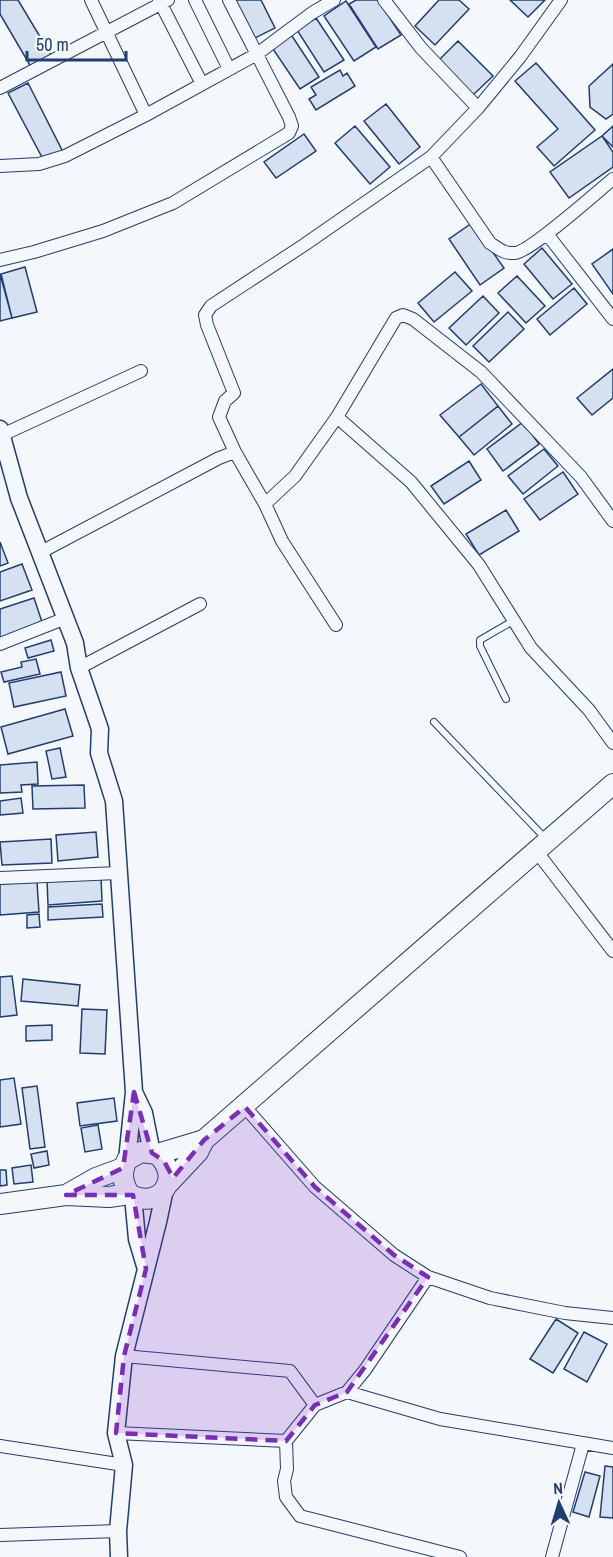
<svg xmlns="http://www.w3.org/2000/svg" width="613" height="1557" viewBox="0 0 613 1557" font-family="'Archivo Narrow',sans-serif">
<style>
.building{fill:#d5e0f0;stroke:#1d3f73;stroke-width:1.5}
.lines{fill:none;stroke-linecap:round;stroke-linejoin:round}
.service-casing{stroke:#1d3f73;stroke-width:8}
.minor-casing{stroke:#1d3f73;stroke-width:14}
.secondary-casing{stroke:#1d3f73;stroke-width:19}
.primary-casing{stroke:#1d3f73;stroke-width:22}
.service{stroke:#f4f7fb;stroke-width:6}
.minor{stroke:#f4f7fb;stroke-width:12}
.secondary{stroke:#f4f7fb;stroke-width:16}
.primary{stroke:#f4f7fb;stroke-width:20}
.marked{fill:#7b2cbf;fill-opacity:0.2;stroke:#7b2cbf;stroke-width:4.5;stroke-dasharray:12 8;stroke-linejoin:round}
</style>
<rect width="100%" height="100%" fill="#f4f7fb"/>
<path class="building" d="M0,0H18L51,55L31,67L0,14Z
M233,0H261L275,28L253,39Z
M356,0H378L401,35L378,49L349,4Z
M439,0H459L469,9L435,45L415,26Z
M510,0H545L528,17Z
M346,1L376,47L354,61L324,16Z
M316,18L344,60L324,72L297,30Z
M290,33L319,77L300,89L271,46Z
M458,41L493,76L473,95L439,60Z
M536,63L595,130L554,166L537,147L558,129L515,81Z
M613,64V114L606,119L590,107L589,86Z
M340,70L343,76L347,73L355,86L316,110L309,99L316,95L311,87Z
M28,83L63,152L44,161L8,93Z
M386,104L420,147L399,164L364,121Z
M355,126L390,167L370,184L335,143Z
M613,126V147L602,136Z
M304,134L316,151L276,178L264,162Z
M602,136L613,152V167L569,198L550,172Z
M472,223L504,268L480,285L449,239Z
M542,248L572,284L553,299L524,264Z
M613,249V294L592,264Z
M25,267L37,312L12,318L1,274Z
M455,272L472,291L434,322L418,303Z
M0,274L12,318L0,321Z
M517,276L545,306L526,323L498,293Z
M574,288L587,304L550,335L537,319Z
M483,296L499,313L466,345L449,328Z
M508,312L524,329L489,362L473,346Z
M613,369V398L592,415L577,398Z
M481,384L498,406L459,437L440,415Z
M498,406L512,424L474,455L459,437Z
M523,422L539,444L503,471L487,449Z
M544,449L558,466L523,494L508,476Z
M469,461L481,480L444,504L431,486Z
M563,472L578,494L540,520L524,499Z
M506,510L519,531L479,555L466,534Z
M0,542L8,563L0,566Z
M22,564L32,590L0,601V572Z
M34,598L43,625L0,640V609Z
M51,640L54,651L28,658L25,648Z
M36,659L40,674L4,682L1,672L22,667L21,662Z
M61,672L66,696L14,707L9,683Z
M65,709L73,736L8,754L1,727Z
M60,748L66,777L52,779L46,751Z
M37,762L38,784L21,785L22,792L0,793V765Z
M84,785L85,808L33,809L32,786Z
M21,798L23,813L0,815V801Z
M96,832L98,857L58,861L56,835Z
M51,839L52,863L2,865L0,842Z
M101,877L102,901L48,905L47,880Z
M37,882L39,912L0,915V884Z
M102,904L103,917L48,920V907Z
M39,914L40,927L27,928V915Z
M12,976L17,1015L0,1017V977Z
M23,979L80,985L78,1006L21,1001Z
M82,1009L107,1010L105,1054L80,1053Z
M52,1025V1040L26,1041V1026Z
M14,1078L21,1124L0,1127V1080Z
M37,1086L45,1147L30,1149L22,1088Z
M114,1098L117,1121L80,1126L77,1103Z
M98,1125L102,1149L85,1152L81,1128Z
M47,1151L49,1165L34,1168L31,1154Z
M31,1165L33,1182L14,1184L12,1168Z
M0,1170H6L7,1185L0,1186Z
M556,1319L578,1333L553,1373L530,1359Z
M584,1332L607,1344L587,1382L564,1369Z
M605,1466L613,1467V1518L600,1517Z
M585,1472L600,1476L589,1517L573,1512Z"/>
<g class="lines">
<g class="service-casing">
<path id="service" d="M506,699L480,646V640L513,621
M434,722L546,839"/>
</g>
<g class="minor-casing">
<path id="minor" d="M91,0L146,115
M159,0L202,84
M195,0L229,69
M384,0L421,48L478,108
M0,88L168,0
M431,157L490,243C499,249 504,254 515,253C530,252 597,192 613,179
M0,166L39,164L65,156L146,115L257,54L312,13L334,0
M547,234L613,319
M0,260L34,252L103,231L173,203L289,133L292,126L289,117L229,0
M337,417L411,482L479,565L531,648L589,710L613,743
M2,435L141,371
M235,452L219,417L225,401L234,393L207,325L205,315L211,306L304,245L431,157L478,108L520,57L561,0
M265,504L282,541L336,625
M41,552L219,458L235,452L265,504L295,476L337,417L396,318L403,315L413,319L481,372L581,477L613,521
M0,644L66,618
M79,668L200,604
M537,852L613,951
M0,878L118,873
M245,1107L315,1187L394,1255L428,1277L490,1298L565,1313L613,1318
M428,1277L365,1370L347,1392L315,1405L286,1441L287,1469L284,1481L286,1497L300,1516L460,1557
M124,1356L290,1371L315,1405
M347,1392L440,1419L613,1448
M116,1433L286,1441
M0,1446L124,1465
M0,1535L118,1531
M552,1557L583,1444"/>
</g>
<g class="secondary-casing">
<path id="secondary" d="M0,429L19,498L75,643L79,668L100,729L99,753L114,801L134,1092L127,1160
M134,1092L144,1113L152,1153
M133,1196L137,1239L145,1266
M119,1557L118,1531L124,1465L116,1433L124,1356L158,1222L165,1189"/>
</g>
<g class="primary-casing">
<path id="primary" d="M157,1154C184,1178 159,1211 129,1194C122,1181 121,1173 127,1160L141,1152L157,1154L204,1140
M168,1184L198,1152L204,1140L613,784
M66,1195L96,1178L123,1168
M0,1204L66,1195L109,1197L129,1194"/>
</g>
<use href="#service" class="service"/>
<use href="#minor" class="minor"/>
<use href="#secondary" class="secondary"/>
<use href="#primary" class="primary"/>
</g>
<path class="marked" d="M134,1092L152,1153L164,1161L173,1178L204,1140L245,1107L315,1187L394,1255L428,1277L347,1392L315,1405L286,1441L116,1433L124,1356L146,1269L133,1195H66L123,1168Z"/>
<g transform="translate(559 1503) rotate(356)" stroke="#f4f7fb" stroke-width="4.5" paint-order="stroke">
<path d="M0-4.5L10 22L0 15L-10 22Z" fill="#1d3f73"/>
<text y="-9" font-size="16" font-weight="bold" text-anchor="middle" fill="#1d3f73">N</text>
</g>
<path d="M27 51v9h99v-9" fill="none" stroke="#1d3f73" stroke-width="3"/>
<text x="36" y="51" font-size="18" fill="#1d3f73" stroke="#f4f7fb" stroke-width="4.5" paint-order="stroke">50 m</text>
</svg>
